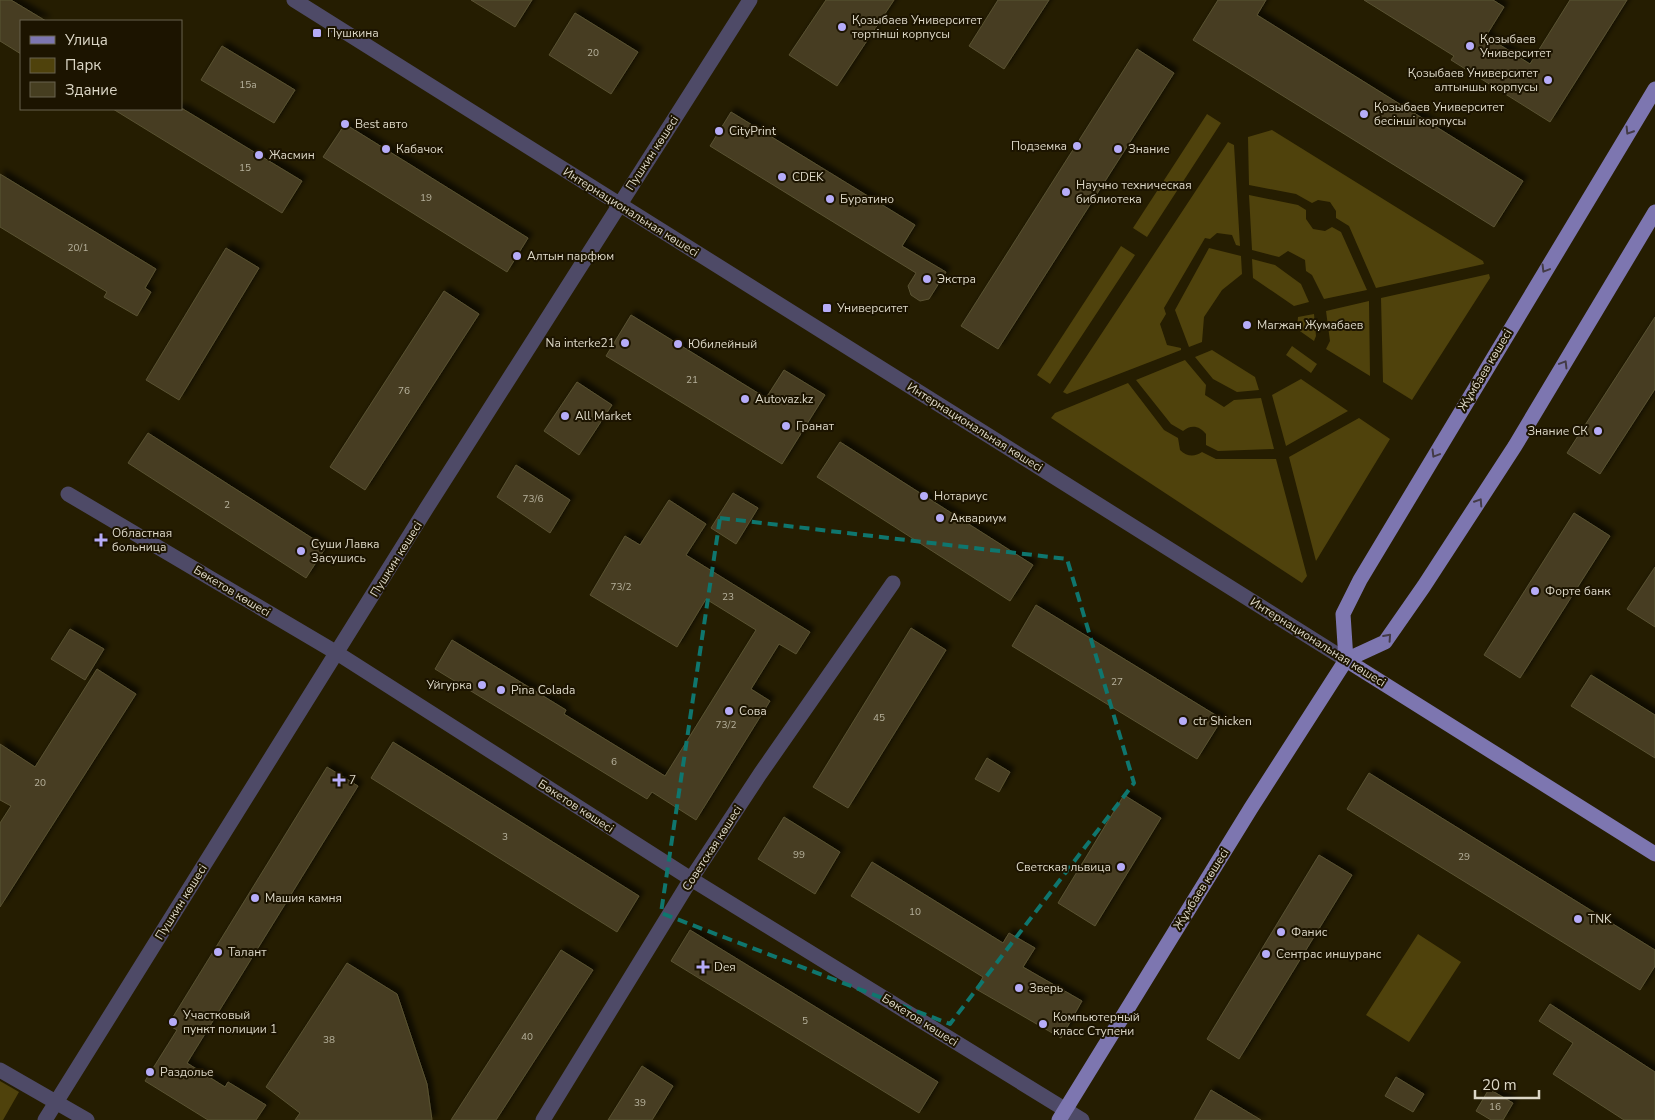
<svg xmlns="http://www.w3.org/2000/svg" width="1655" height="1120" viewBox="0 0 1655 1120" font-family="'Nunito Sans',sans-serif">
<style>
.green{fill:#4f420c}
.building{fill:#463e20;stroke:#5a5233;filter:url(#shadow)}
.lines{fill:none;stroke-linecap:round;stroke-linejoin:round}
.minor{stroke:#4e4a67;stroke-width:15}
.major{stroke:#7d76b0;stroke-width:15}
.oneway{stroke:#433b46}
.marked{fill:none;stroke:#0f766e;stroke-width:4;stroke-dasharray:10 6;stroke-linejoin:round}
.poi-dot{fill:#b6acf8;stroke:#1c1400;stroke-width:2}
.labels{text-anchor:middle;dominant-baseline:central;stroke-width:4;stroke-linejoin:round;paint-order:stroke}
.number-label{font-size:10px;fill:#b6b19c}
.poi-label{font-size:12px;fill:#dcd7c6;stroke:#1c1400;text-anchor:start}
.street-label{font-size:12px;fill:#dcd7c6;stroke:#1c1400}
</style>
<defs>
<filter id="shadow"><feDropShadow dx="4.5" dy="-4.5" stdDeviation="2.5" flood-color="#0009"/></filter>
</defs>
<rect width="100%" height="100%" fill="#251d01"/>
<path class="green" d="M1207,114L1221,123L1147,237L1133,228Z
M1272,130L1483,261L1484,264L1376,288L1349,226L1336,218V211L1330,202L1318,200L1312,203L1296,194L1249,185L1248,137Z
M1228,142L1234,145L1240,246L1236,245L1232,235L1217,233L1210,239L1205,238L1164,308L1166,314L1160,324L1167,345L1181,348V350L1067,394L1063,392Z
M1249,195L1298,205L1306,210V219L1313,229L1325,231L1332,227L1341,232L1367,290L1324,299L1312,275L1306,271L1305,260L1288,251L1279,257L1252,250Z
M1121,246L1135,255L1050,384L1037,375Z
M1209,248L1241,256L1242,274L1222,290L1204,317L1202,342L1189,347L1175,310Z
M1252,259L1275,265L1301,284L1309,302L1294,306L1253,278Z
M1489,274L1490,278L1412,400L1383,382L1381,298Z
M1369,301L1370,376L1326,349L1330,341L1326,311Z
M1314,314L1316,336L1314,341L1297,329L1298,317Z
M1292,346L1317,364L1311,373L1286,355Z
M1212,350L1255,377L1259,390L1237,392L1213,379L1195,357Z
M1185,360L1206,385L1205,395L1224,407L1234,400L1261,398L1274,449L1218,451L1206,445V434C1200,426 1191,424 1183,431L1171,424L1136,380Z
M1301,379L1348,411L1286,446L1272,395Z
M1128,383L1164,430L1178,438L1180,450C1187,457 1195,457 1202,452L1216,459H1276L1307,576L1302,583L1051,418L1055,413Z
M1359,418L1390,439L1316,561L1289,457Z
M1418,934L1461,962L1409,1042L1366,1015Z
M0,1081L19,1092L3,1120H0Z"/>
<path class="building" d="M0,0H11L46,21H21V54L0,41Z
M471,0H532L515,27Z
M826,0H894L837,86L789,55Z
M998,0H1049L1004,69L969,46Z
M1218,0H1266L1257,15L1523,181L1494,227L1193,40Z
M1364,0H1493L1504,7L1486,36L1530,64L1570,0H1627L1550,122L1451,60L1454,56Z
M575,13L638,52L611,94L549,55Z
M222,46L295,90L274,123L201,80Z
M1137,49L1174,73L998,349L961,326Z
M113,109H183L302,181L282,213Z
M731,112L915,225L902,246L946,272L929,299L920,301L911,295L908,286L916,273L710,146Z
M345,124L528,238L507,272L323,157Z
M0,174L156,269L145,288L151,292L137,316L104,297L107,292L0,227Z
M226,248L259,268L179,400L146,380Z
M444,291L479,314L365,490L330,467Z
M631,315L766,398L784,370L825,395L782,464L606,356Z
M1655,317V389L1600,474L1567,453Z
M577,382L612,405L579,455L544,431Z
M148,433L326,547L306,578L128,463Z
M840,442L1033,565L1010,601L817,477Z
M516,465L570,500L550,533L497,497Z
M733,493L758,508L736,544L711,528Z
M669,500L706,524L686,555L810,632L796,654L779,644L751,689L770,701L696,820L652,792L647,799L435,669L452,640L566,710L564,714L665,776L756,630L706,599L677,647L590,595L625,536L640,545Z
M1574,513L1610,536L1520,678L1484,655Z
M1655,567V627L1627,609Z
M1036,605L1222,719L1197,759L1012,646Z
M911,628L946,650L848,808L813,787Z
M70,629L104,649L85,680L51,659Z
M97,669L136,694L0,907V823L11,806L0,800V744L35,767Z
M1591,675L1655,715V758L1571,706Z
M393,742L639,896L617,932L371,778Z
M987,758L1010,772L999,792L975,779Z
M327,767L358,786L187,1063L225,1087L228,1082L266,1105L256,1120H208L145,1081L177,1030L168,1025Z
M1369,773L1655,950V966L1640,990L1347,809Z
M1124,795L1161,818L1095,926L1058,903Z
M784,817L840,852L815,894L758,859Z
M1319,855L1352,875L1239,1059L1207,1039Z
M872,862L1003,943L1009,933L1035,948L1023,967L1082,1001L1061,1038L976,989L983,977L851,896Z
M690,930L938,1082L919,1113L671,961Z
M561,950L593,970L496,1120H451Z
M347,963L397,994L427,1084L432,1120H295L300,1113L266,1087Z
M1550,1004L1655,1072V1120H1624L1553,1074L1573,1043L1539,1021Z
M642,1066L673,1086L652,1120H608Z
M1396,1077L1424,1094L1413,1112L1385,1096Z
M1489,1089L1513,1103L1503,1120H1491L1476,1111Z
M1211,1090L1261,1120H1194Z"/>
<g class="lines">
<path class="minor" d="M294,0L1346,660
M68,494L337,653L691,879L1082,1120
M0,1070L87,1120
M45,1120L426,509L750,0
M543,1120L691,879L760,774L893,583"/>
<path class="major" d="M1346,660L1343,614L1360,580L1655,89
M1346,660L1655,854
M1059,1120L1251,808L1346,660L1385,642L1424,586L1515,446L1655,212"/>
</g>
<defs><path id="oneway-chevron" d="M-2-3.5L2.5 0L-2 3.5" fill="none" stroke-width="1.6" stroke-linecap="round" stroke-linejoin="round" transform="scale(1.25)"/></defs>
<g class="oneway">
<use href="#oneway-chevron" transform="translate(1629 131) rotate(122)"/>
<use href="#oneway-chevron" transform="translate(1545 269) rotate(121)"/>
<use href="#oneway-chevron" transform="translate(1564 364) rotate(-59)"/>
<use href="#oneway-chevron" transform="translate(1435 454) rotate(121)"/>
<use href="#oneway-chevron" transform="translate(1479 502) rotate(-57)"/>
<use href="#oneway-chevron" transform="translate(1388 637) rotate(-48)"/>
</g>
<path class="marked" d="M720,518L1067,559L1134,783L950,1024L661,913Z"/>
<g class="poi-dot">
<circle cx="842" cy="27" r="5"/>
<rect x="312" y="28" width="10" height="10" rx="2.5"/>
<circle cx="1470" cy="46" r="5"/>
<circle cx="1548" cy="80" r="5"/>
<circle cx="1364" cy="114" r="5"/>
<circle cx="345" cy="124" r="5"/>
<circle cx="719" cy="131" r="5"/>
<circle cx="1077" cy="146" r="5"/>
<circle cx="386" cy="149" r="5"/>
<circle cx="1118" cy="149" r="5"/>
<circle cx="259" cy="155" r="5"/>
<circle cx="782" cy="177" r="5"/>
<circle cx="1066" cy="192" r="5"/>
<circle cx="830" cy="199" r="5"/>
<circle cx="517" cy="256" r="5"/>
<circle cx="927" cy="279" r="5"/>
<rect x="822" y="303" width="10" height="10" rx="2.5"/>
<circle cx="1247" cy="325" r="5"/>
<circle cx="625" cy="343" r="5"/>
<circle cx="678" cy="344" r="5"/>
<circle cx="745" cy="399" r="5"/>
<circle cx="565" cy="416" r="5"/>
<circle cx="786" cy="426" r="5"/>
<circle cx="1598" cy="431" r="5"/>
<circle cx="924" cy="496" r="5"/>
<circle cx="940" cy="518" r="5"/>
<path d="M98.5 532.5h5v5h5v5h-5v5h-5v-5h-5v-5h5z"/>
<circle cx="301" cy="551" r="5"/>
<circle cx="1535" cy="591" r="5"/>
<circle cx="482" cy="685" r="5"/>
<circle cx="501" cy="690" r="5"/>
<circle cx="729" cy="711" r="5"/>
<circle cx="1183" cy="721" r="5"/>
<path d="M336.5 772.5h5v5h5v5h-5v5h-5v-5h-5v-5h5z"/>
<circle cx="1121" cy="867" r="5"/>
<circle cx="255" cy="898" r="5"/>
<circle cx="1578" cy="919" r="5"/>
<circle cx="1281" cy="932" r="5"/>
<circle cx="218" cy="952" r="5"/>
<circle cx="1266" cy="954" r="5"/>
<path d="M700.5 959.5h5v5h5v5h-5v5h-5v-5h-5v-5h5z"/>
<circle cx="1019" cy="988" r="5"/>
<circle cx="173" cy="1022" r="5"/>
<circle cx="1043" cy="1024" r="5"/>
<circle cx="150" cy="1072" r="5"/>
</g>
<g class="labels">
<g class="number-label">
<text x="593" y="53">20</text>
<text x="248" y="85">15а</text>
<text x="245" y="168">15</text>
<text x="426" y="198">19</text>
<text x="78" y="248">20/1</text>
<text x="692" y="380">21</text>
<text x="404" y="391">76</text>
<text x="533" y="499">73/6</text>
<text x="227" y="505">2</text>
<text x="621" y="587">73/2</text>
<text x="728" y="597">23</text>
<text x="1117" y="682">27</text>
<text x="879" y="718">45</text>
<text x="726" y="725">73/2</text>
<text x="614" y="762">6</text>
<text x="40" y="783">20</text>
<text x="505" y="837">3</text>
<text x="799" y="855">99</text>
<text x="1464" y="857">29</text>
<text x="915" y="912">10</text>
<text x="805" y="1021">5</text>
<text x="527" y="1037">40</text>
<text x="329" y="1040">38</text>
<text x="640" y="1103">39</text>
<text x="1495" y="1107">16</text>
</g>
<g class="poi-label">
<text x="852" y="20">Қозыбаев Университет<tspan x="852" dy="14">төртінші корпусы</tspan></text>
<text x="327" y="33">Пушкина</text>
<text x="1480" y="39">Қозыбаев<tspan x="1480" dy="14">Университет</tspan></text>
<text x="1538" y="73" text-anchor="end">Қозыбаев Университет<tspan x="1538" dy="14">алтыншы корпусы</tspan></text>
<text x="1374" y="107">Қозыбаев Университет<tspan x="1374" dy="14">бесінші корпусы</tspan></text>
<text x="355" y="124">Best авто</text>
<text x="729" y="131">CityPrint</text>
<text x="1067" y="146" text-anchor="end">Подземка</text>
<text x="396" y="149">Кабачок</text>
<text x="1128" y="149">Знание</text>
<text x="269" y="155">Жасмин</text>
<text x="792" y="177">CDEK</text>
<text x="1076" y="185">Научно техническая<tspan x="1076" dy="14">библиотека</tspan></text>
<text x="840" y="199">Буратино</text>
<text x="527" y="256">Алтын парфюм</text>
<text x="937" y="279">Экстра</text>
<text x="837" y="308">Университет</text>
<text x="1257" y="325">Магжан Жумабаев</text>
<text x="615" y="343" text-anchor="end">Na interke21</text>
<text x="688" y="344">Юбилейный</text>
<text x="755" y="399">Autovaz.kz</text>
<text x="575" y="416">All Market</text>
<text x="796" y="426">Гранат</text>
<text x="1588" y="431" text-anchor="end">Знание СК</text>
<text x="934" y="496">Нотариус</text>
<text x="950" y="518">Аквариум</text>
<text x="112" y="533">Областная<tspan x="112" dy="14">больница</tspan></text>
<text x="311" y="544">Суши Лавка<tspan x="311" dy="14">Засушись</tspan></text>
<text x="1545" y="591">Форте банк</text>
<text x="472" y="685" text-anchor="end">Уйгурка</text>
<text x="511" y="690">Pina Colada</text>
<text x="739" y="711">Сова</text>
<text x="1193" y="721">ctr Shicken</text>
<text x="349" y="780">7</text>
<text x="1111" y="867" text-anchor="end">Светская львица</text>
<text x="265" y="898">Машия камня</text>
<text x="1588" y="919">TNK</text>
<text x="1291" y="932">Фанис</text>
<text x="228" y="952">Талант</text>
<text x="1276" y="954">Сентрас иншуранс</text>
<text x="714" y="967">Deя</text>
<text x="1029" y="988">Зверь</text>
<text x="183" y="1015">Участковый<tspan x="183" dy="14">пункт полиции 1</tspan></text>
<text x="1053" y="1017">Компьютерный<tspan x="1053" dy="14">класс Ступени</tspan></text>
<text x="160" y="1072">Раздолье</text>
</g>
<g class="street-label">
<text transform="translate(652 153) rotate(-57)">Пушкин көшесі</text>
<text transform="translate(631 212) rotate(32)">Интернациональная көшесі</text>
<text transform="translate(1485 370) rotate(-59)">Жұмбаев көшесі</text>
<text transform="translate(975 427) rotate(32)">Интернациональная көшесі</text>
<text transform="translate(396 559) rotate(-58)">Пушкин көшесі</text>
<text transform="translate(232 591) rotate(31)">Бөкетов көшесі</text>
<text transform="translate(1318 642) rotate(32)">Интернациональная көшесі</text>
<text transform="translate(576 806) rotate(33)">Бөкетов көшесі</text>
<text transform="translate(712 848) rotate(-57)">Советская көшесі</text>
<text transform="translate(1201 889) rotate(-58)">Жұмбаев көшесі</text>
<text transform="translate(181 902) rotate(-58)">Пушкин көшесі</text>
<text transform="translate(920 1020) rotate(32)">Бөкетов көшесі</text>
</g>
</g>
<rect x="20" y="20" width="162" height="90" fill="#1c1400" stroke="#69624f"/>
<rect x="30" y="36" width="25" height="8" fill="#7d76b0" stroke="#69624f"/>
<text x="65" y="45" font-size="15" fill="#dcd7c6">Улица</text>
<rect x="30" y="58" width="25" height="15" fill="#4f420c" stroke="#69624f"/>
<text x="65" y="70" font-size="15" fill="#dcd7c6">Парк</text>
<rect x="30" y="82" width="25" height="15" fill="#463e20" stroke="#69624f"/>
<text x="65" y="95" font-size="15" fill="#dcd7c6">Здание</text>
<path d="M1475 1090v8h64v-8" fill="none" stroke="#dcd7c6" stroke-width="2.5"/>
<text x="1482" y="1090" font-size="15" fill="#dcd7c6" stroke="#1c1400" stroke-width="4" paint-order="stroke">20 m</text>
</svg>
